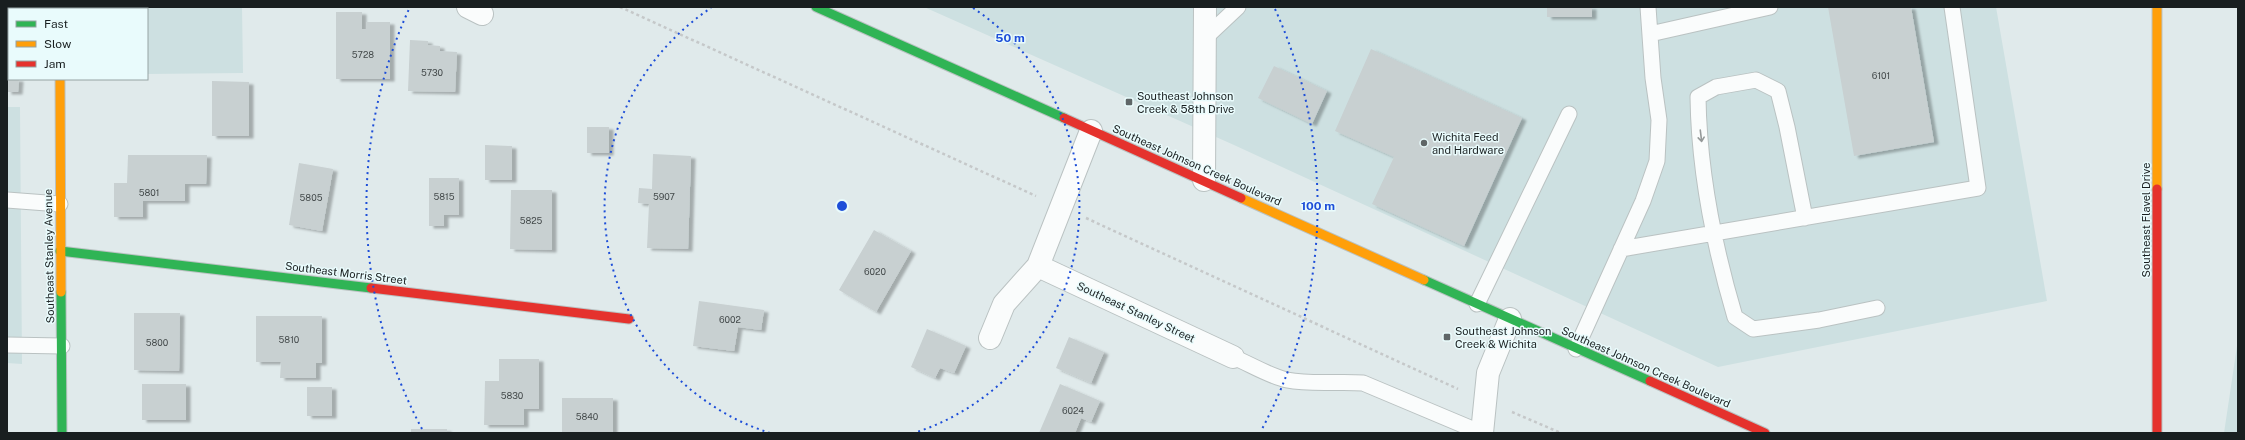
<svg xmlns="http://www.w3.org/2000/svg" width="2245" height="440" viewBox="0 0 2245 440" font-family="'Public Sans',sans-serif">
<style>
.built{fill:#cde0e1}
.building{fill:#c8d0d1;filter:url(#shadow)}
.lines{fill:none;stroke-linecap:round;stroke-linejoin:round}
.lane-casing{stroke:#bac2c2;stroke-width:17}
.street-casing{stroke:#bac2c2;stroke-width:24}
.fast-casing{stroke:#bac2c2;stroke-width:11}
.slow-casing{stroke:#bac2c2;stroke-width:11}
.jam-casing{stroke:#bac2c2;stroke-width:11}
.path{stroke:#c5c8c9;stroke-width:2.5;stroke-dasharray:3 3;stroke-linecap:butt}
.lane{stroke:#fafcfc;stroke-width:15}
.street{stroke:#fafcfc;stroke-width:22}
.fast{stroke:#30b455;stroke-width:9}
.slow{stroke:#ff9f0a;stroke-width:9}
.jam{stroke:#e5322d;stroke-width:9}
.oneway{stroke:#959999}
.ring{fill:none;stroke:#1d4ed8;stroke-width:2;stroke-dasharray:2 4}
.poi-dot{fill:#5f6667;stroke:#e9fbfc;stroke-width:1.5}
.labels{text-anchor:middle;dominant-baseline:central;stroke-width:3;stroke-linejoin:round;paint-order:stroke}
.number-label{font-size:9px;fill:#454b4c}
.poi-label{font-size:11px;fill:#191f20;stroke:#e9fbfc;text-anchor:start}
.street-label{font-size:11px;fill:#191f20;stroke:#e9fbfc}
.centre{fill:#1d4ed8;stroke:#e9fbfc;stroke-width:2}
.ring-label{font-size:12px;text-anchor:middle;font-weight:bold;fill:#1d4ed8;stroke:#e9fbfc;stroke-width:3;stroke-linejoin:round;paint-order:stroke}
</style>
<defs>
<filter id="shadow"><feDropShadow dx="4.5" dy="2.5" stdDeviation="1" flood-color="#0004"/></filter>
</defs>
<rect width="100%" height="100%" fill="#e0eaeb"/>
<path class="built" d="M83,7H242L243,73L147,74V9H83Z
M924,7H1996L2047,301L1718,367L1234,145Z
M7,107H20L22,364L7,363Z
M2238,327V433H2224L2237,346Z"/>
<path class="building" d="M1547,7H1592V17H1547Z
M1828,7H1911L1934,142L1854,156Z
M336,12H362V29H366V22H390V79H336Z
M7,36H9V79H19L18,92H7Z
M410,40L428,41V45L440,46V51L457,52L455,92L408,91Z
M1371,49L1522,118L1464,246L1372,204L1394,157L1335,131Z
M1274,66L1327,91L1312,124L1258,98Z
M212,81L249,82V136H212Z
M587,127H609V153H587Z
M485,145L512,146V180H485Z
M653,154L691,156L688,249L647,248L649,204L638,203L639,188L652,189Z
M128,155H207L206,184H185V201H143V217H114V183H127Z
M299,163L333,169L322,231L289,225Z
M429,178H459V215H444V226H429Z
M511,190H552V250L510,249Z
M874,230L911,251L876,312L839,290Z
M699,301L764,310L761,330L738,327L734,351L693,346Z
M134,313H180L179,371L134,370Z
M256,316H322V363H316V378H280L281,362H256Z
M927,329L966,346L954,373L940,368L935,378L911,367Z
M1069,337L1104,352L1091,383L1056,368Z
M499,359H539V409H524V425H484L485,381H499Z
M142,384H186V420H142Z
M1060,384L1100,401L1091,422L1081,418L1075,433H1039Z
M307,387H332V416H307Z
M562,398H613V433H562Z
M411,429H447V433H411Z"/>
<g class="lines">
<g class="lane-casing">
<path id="lane" d="M1650,34L1770,7
M1205,38L1238,7
M7,200L60,204
M1805,218L1787,127L1778,91L1756,80L1716,87L1698,97C1699,171 1714,246 1735,317L1753,329L1819,320L1877,308
M1621,249L1978,188L1952,7
M1477,304L1569,114
M7,345L62,346
M1576,349L1643,201L1657,161L1659,120L1653,78L1648,7
M1233,357C1250,364 1269,376 1287,380C1312,385 1338,381 1363,383L1482,433"/>
</g>
<g class="street-casing">
<path id="street" d="M468,7L482,14
M1204,180L1205,7
M1038,266L1233,357
M990,338L1004,304L1038,266L1091,131
M1482,433L1488,373L1510,319"/>
</g>
<g class="fast-casing">
<path id="fast" d="M816,7L1064,118
M60,251L371,288
M1424,280L1650,381
M61,292L62,433"/>
</g>
<g class="slow-casing">
<path id="slow" d="M2157,7V189
M60,79L61,292
M1241,198L1424,280"/>
</g>
<g class="jam-casing">
<path id="jam" d="M58,7V9
M1064,118L1241,198
M2157,189V433
M371,288L629,319
M1650,381L1765,433"/>
</g>
<path class="path" d="M620,7L1036,196
M1086,218L1458,389
M1512,412L1561,433"/>
<use href="#lane" class="lane"/>
<use href="#street" class="street"/>
<use href="#fast" class="fast"/>
<use href="#slow" class="slow"/>
<use href="#jam" class="jam"/>
</g>
<defs><path id="oneway-shaft" d="M-6 0H5M1.5-3L5.5 0L1.5 3" fill="none" stroke-width="1.6" stroke-linecap="round" stroke-linejoin="round"/></defs>
<use class="oneway" href="#oneway-shaft" transform="translate(1701 136) rotate(83)"/>
<g class="ring">
<path d="M770 433A238 238 0 0 1 711 8M973 8A238 238 0 0 1 914 433"/>
<path d="M422 429A476 476 0 0 1 409 9M1275 9A476 476 0 0 1 1262 429"/>
</g>
<g class="poi-dot">
<rect x="1125" y="98" width="8" height="8" rx="2"/>
<circle cx="1424" cy="143" r="4"/>
<rect x="1443" y="333" width="8" height="8" rx="2"/>
</g>
<g class="labels">
<g class="number-label">
<text x="363" y="54">5728</text>
<text x="432" y="72">5730</text>
<text x="1881" y="75">6101</text>
<text x="149" y="192">5801</text>
<text x="444" y="196">5815</text>
<text x="664" y="196">5907</text>
<text x="311" y="197">5805</text>
<text x="531" y="220">5825</text>
<text x="875" y="271">6020</text>
<text x="730" y="319">6002</text>
<text x="289" y="339">5810</text>
<text x="157" y="342">5800</text>
<text x="512" y="395">5830</text>
<text x="1073" y="410">6024</text>
<text x="587" y="416">5840</text>
</g>
<g class="poi-label">
<text x="1137" y="96">Southeast Johnson<tspan x="1137" dy="13">Creek &amp; 58th Drive</tspan></text>
<text x="1432" y="137">Wichita Feed<tspan x="1432" dy="13">and Hardware</tspan></text>
<text x="1455" y="331">Southeast Johnson<tspan x="1455" dy="13">Creek &amp; Wichita</tspan></text>
</g>
<g class="street-label">
<text transform="translate(1197 165) rotate(24)">Southeast Johnson Creek Boulevard</text>
<text transform="translate(2146 220) rotate(-90)">Southeast Flavel Drive</text>
<text transform="translate(49 256) rotate(-91)">Southeast Stanley Avenue</text>
<text transform="translate(346 273) rotate(7)">Southeast Morris Street</text>
<text transform="translate(1136 312) rotate(25)">Southeast Stanley Street</text>
<text transform="translate(1646 367) rotate(24)">Southeast Johnson Creek Boulevard</text>
</g>
</g>
<circle cx="842" cy="206" r="6" class="centre"/>
<g class="ring-label">
<text x="1010" y="42">50 m</text>
<text x="1318" y="210">100 m</text>
</g>
<rect width="2245" height="440" fill="none" stroke="#191f20" stroke-width="16"/>
<rect x="8" y="8" width="140" height="72" fill="#e9fbfc" stroke="#96a3a4"/>
<rect x="16" y="21" width="20" height="6" fill="#30b455" stroke="#96a3a4"/>
<text x="44" y="28" font-size="12" fill="#191f20">Fast</text>
<rect x="16" y="41" width="20" height="6" fill="#ff9f0a" stroke="#96a3a4"/>
<text x="44" y="48" font-size="12" fill="#191f20">Slow</text>
<rect x="16" y="61" width="20" height="6" fill="#e5322d" stroke="#96a3a4"/>
<text x="44" y="68" font-size="12" fill="#191f20">Jam</text>
</svg>
